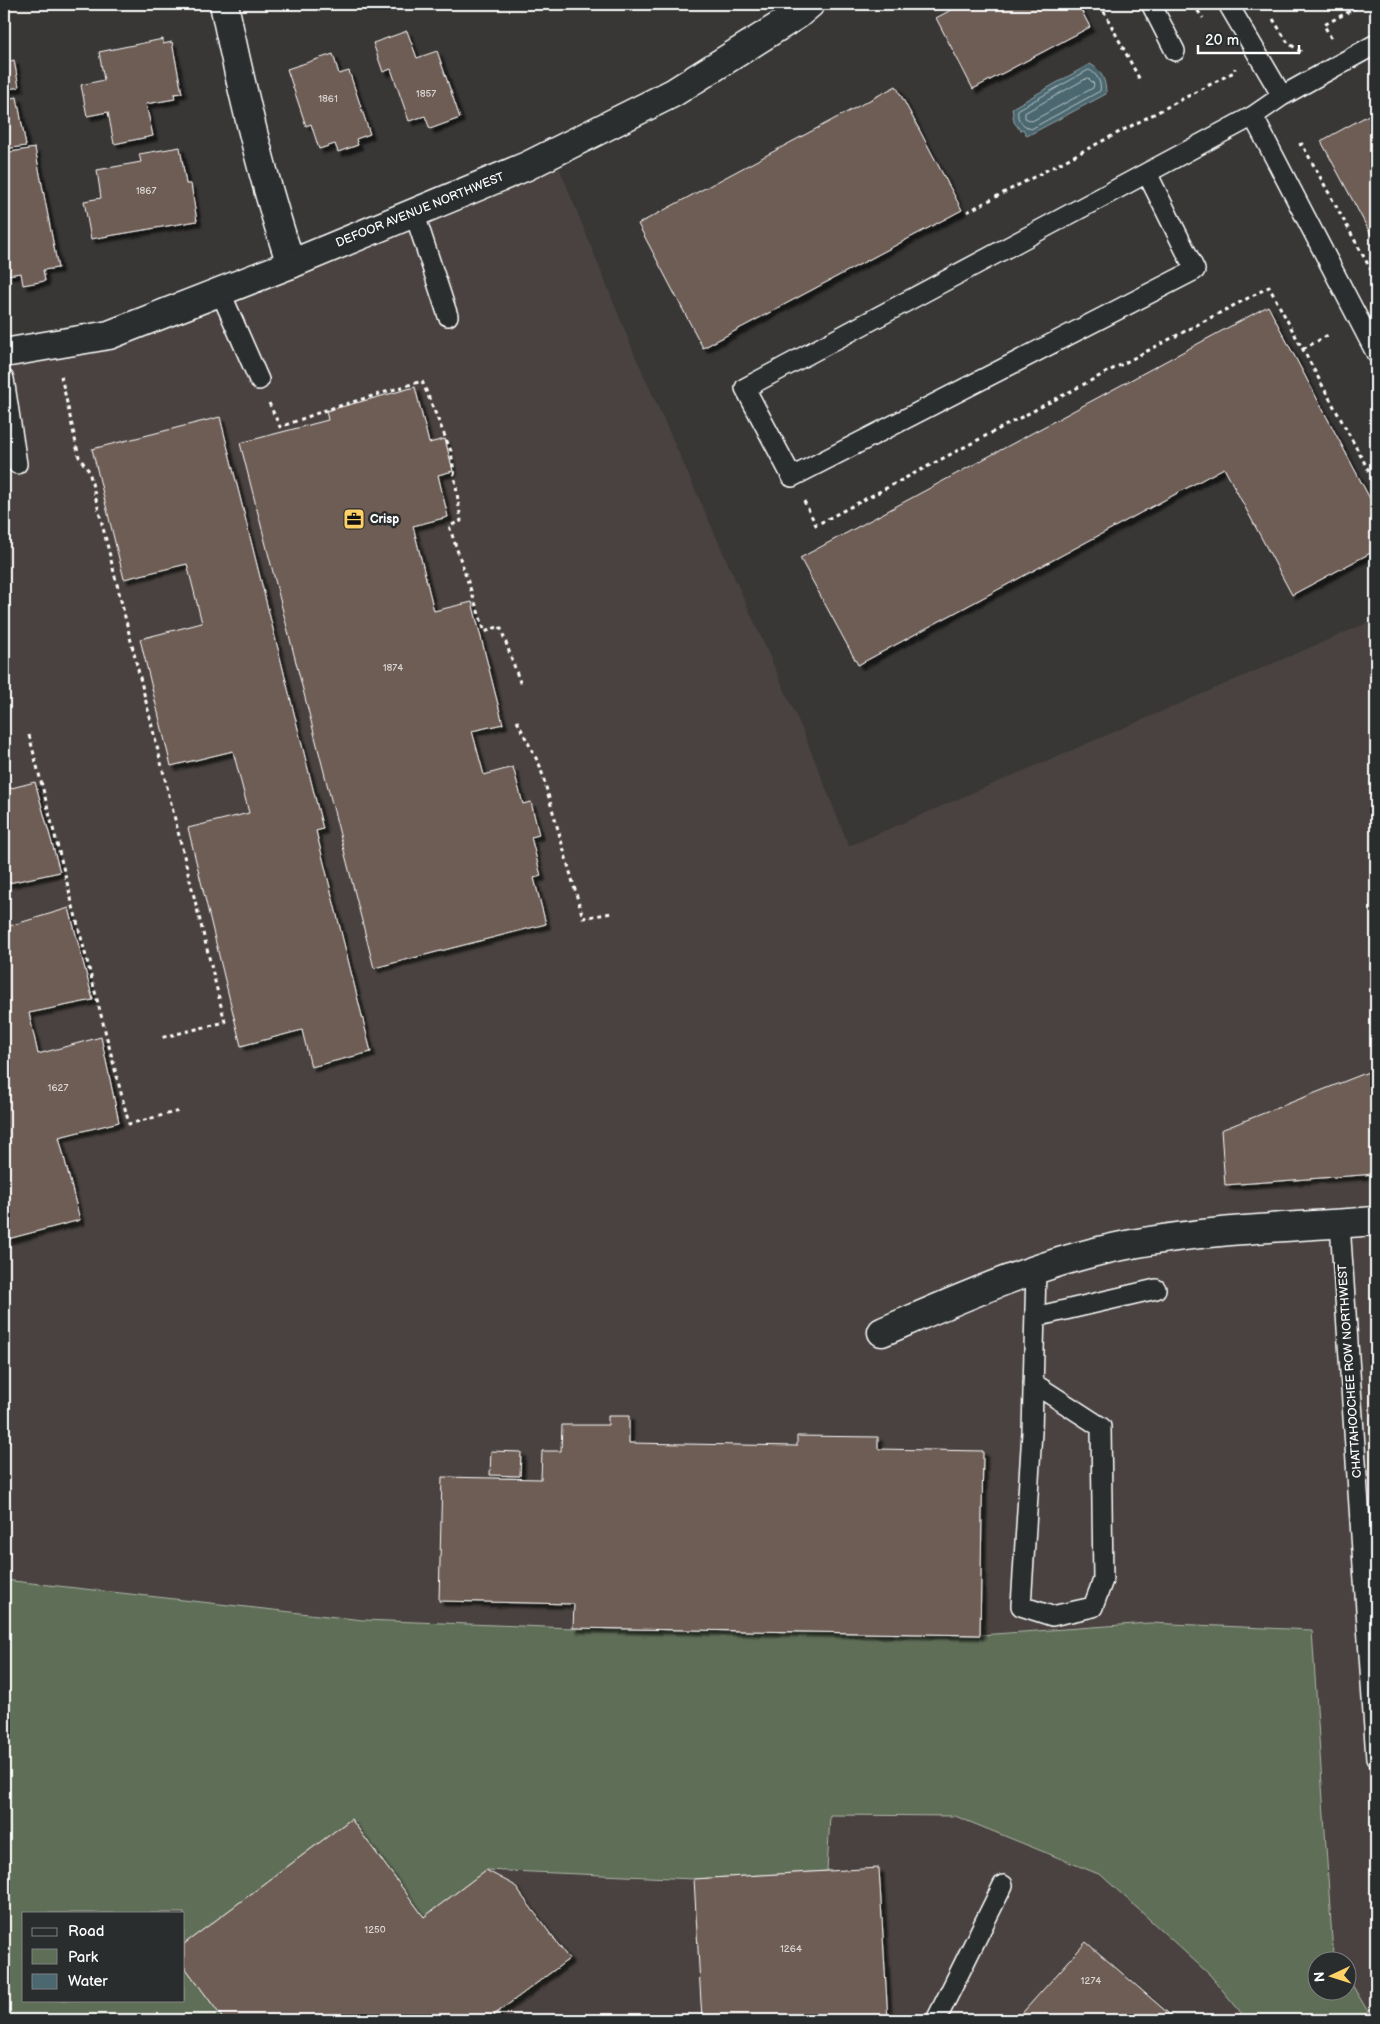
<svg xmlns="http://www.w3.org/2000/svg" width="1380" height="2024" viewBox="0 0 1380 2024" font-family="'Balsamiq Sans',sans-serif">
<style>
.built{fill:#48423f;fill-rule:evenodd}
.green{fill:#5f6e57;stroke:#afb6ab}
.water{fill:#4b676f;stroke:#93a4a9}
.lines{fill:none;stroke-linecap:round;stroke-linejoin:round}
.shore{stroke:#b7c2c5;stroke-width:1}
.building{fill:#6e5d55;stroke:#fff;filter:url(#shadow)}
.service-casing{stroke:#fff;stroke-width:22}
.minor-casing{stroke:#fff;stroke-width:31}
.tertiary-casing{stroke:#fff;stroke-width:31}
.path{stroke:#fff;stroke-width:3;stroke-dasharray:4 4;stroke-linecap:butt}
.service{stroke:#2a2d2e;stroke-width:19}
.minor{stroke:#2a2d2e;stroke-width:28}
.tertiary{stroke:#2a2d2e;stroke-width:28}
.labels{text-anchor:middle;dominant-baseline:central;stroke-width:5;stroke-linejoin:round;paint-order:stroke}
.number-label{font-size:10px;fill:#dbd6d4}
.street-label{font-size:12px;fill:#fff;stroke:#2a2d2e}
.poi-label{font-size:12px;font-weight:bold;fill:#fff;stroke:#2a2d2e;text-anchor:start}
</style>
<defs>
<filter id="shadow"><feDropShadow dx="4.5" dy="4.5" stdDeviation="1" flood-color="#0009"/></filter>
</defs>
<rect width="100%" height="100%" fill="#383736"/>
<filter id="ink" filterUnits="userSpaceOnUse"><feTurbulence type="fractalNoise" baseFrequency=".02" numOctaves="2"/><feDisplacementMap in="SourceGraphic" scale="10" xChannelSelector="R" yChannelSelector="G"/><feConvolveMatrix kernelMatrix="1 2 1 2 8 2 1 2 1" color-interpolation-filters="sRGB"/></filter>
<g filter="url(#ink)">
<path class="built" d="M553,152L634,353L803,731L849,846L1376,619V2020H4V352L109,335ZM24,1913H184V2000H24ZM1318,1962H1348V1992H1318Z"/>
<path class="green" d="M4,1580L363,1620L573,1628L980,1635L1149,1623L1312,1630L1333,1955L1337,1961L1318,1962V1992H1348V1978L1373,2020H1247L1210,1975L1101,1875L955,1816L830,1815L827,1871L694,1879L486,1870L424,1917L351,1819L184,1944V1913H24V2000H184V1966L224,2020H4Z"/>
<path class="water" d="M1090,64C1102,70 1106,81 1106,94L1027,136L1023,129L1020,130L1014,122L1012,108Z"/>
<g class="lines">
<path class="shore" d="M1089,70C1097,73 1102,84 1100,91L1031,129C1022,125 1016,120 1018,110Z
M1088,78L1094,84L1093,88L1032,121L1025,118V113Z"/>
</g>
<path class="building" d="M962,4H1078L1090,27L973,89L936,18Z
M407,31L417,58L437,51L460,118L430,129L425,116L409,121L391,69L383,72L373,43Z
M163,39V44L172,42L182,93L174,94L175,99L146,104L153,136L114,144L108,112L87,116L81,85L104,80L99,52Z
M333,54L339,74L349,71L370,134L356,139L358,145L338,152L335,144L319,149L311,124L306,126L287,69Z
M14,60L19,87L4,90V63Z
M896,86L962,210L703,348L638,224Z
M17,97L26,146L4,149V99Z
M1376,111V244L1321,141Z
M180,147L186,184H191L197,221L91,239L84,201L101,198L97,170L141,162L139,154Z
M35,148L58,268L43,270L45,281L23,285L21,273L7,275L4,259V153Z
M1268,306L1376,510V550L1292,595L1224,468L858,665L800,558Z
M415,387L429,443L445,439L453,471L438,475L448,517L413,526L434,611L472,602L503,724L472,731L484,775L513,767L523,804L531,802L539,835L531,837L541,876L534,878L546,924L374,968L240,443L328,420L326,411Z
M220,417L323,829L316,831L371,1052L311,1067L302,1030L241,1046L188,828L249,813L233,751L171,766L140,639L202,623L187,564L124,579L92,449Z
M35,782L60,872L4,884V790Z
M69,908L93,1000L29,1013L38,1054L101,1037L119,1122L59,1137L80,1220L4,1240V920L6,927Z
M1376,1069V1174L1225,1185L1221,1130Z
M608,1416H629V1443L797,1446V1436L878,1437V1449L983,1451L980,1635L573,1628L574,1604L439,1601L442,1477L541,1479L542,1451H561L562,1425H608Z
M491,1451L521,1452L520,1476L490,1475Z
M351,1819L424,1917L486,1870L514,1885L569,1959L494,2015L497,2019L494,2020H224L184,1966V1944Z
M879,1868L888,2020H702L694,1879Z
M1086,1942L1176,2020H1016Z"/>
<g class="lines">
<g class="service-casing">
<path id="service" d="M1151,4L1175,51
M1228,4L1282,96L1376,44
M1253,116L1282,96
M1147,173L1195,270L792,477L745,388L1253,116L1376,353
M414,212L448,316
M220,291L259,380
M4,379L17,464
M1340,1224L1376,1758
M1035,1317L1156,1289
M1033,1383L1101,1427L1103,1580L1093,1607L1052,1616L1021,1606L1032,1432L1036,1269
M936,2020L1003,1885"/>
</g>
<g class="minor-casing">
<path id="minor" d="M224,4C242,92 262,178 291,264
M882,1332C963,1297 1044,1260 1132,1244C1212,1229 1295,1227 1376,1221"/>
</g>
<g class="tertiary-casing">
<path id="tertiary" d="M4,353L109,335L291,264L527,166L673,93L797,15L810,4"/>
</g>
<path class="path" d="M1100,4L1141,82
M1193,4L1203,18
M1273,19L1288,43L1303,53
M1331,38L1324,25L1363,4
M1299,145L1302,144L1376,279
M967,212L1234,72L1235,68
M1303,349L1330,334
M61,376L79,457L89,471L225,1022L160,1038
M269,403L280,427L326,410L422,381L451,451L461,521L449,526L485,632L500,626L521,685
M804,501L816,525L1269,287L1376,484
M517,721L540,766L583,918L612,913
M29,735L129,1124L179,1111
M1373,1263L1376,1262"/>
<use href="#service" class="service"/>
<use href="#minor" class="minor"/>
<use href="#tertiary" class="tertiary"/>
</g>
</g>
<defs>
<g id="office-square" transform="scale(1.125)"><rect x="-9" y="-9" width="18" height="18" rx="4" fill="#ffd166" stroke="#2a2d2e"/><path d="M-6-3h4V-5.5h4V-3h4V5H-6ZM-1-4.5V-3h2v-1.5ZM-6 0V1H6V0Z" fill="#111"/></g>
</defs>
<g fill-rule="evenodd">
<use href="#office-square" x="354" y="519"/>
</g>
<g class="labels">
<g class="number-label">
<text x="426" y="94">1857</text>
<text x="328" y="99">1861</text>
<text x="146" y="191">1867</text>
<text x="393" y="668">1874</text>
<text x="58" y="1088">1627</text>
<text x="375" y="1930">1250</text>
<text x="791" y="1949">1264</text>
<text x="1091" y="1981">1274</text>
</g>
<g class="street-label">
<text transform="translate(420 210) rotate(-22)">DEFOOR AVENUE NORTHWEST</text>
<text transform="translate(1350 1371) rotate(-94)">CHATTAHOOCHEE ROW NORTHWEST</text>
</g>
<g class="poi-label">
<text x="370" y="519">Crisp</text>
</g>
</g>
<rect width="1380" height="2024" fill="none" stroke="#2a2d2e" stroke-width="20"/>
<rect x="10" y="10" width="1360" height="2004" fill="none" stroke="#fff" stroke-width="2" filter="url(#ink)"/>
<rect x="22" y="1912" width="162" height="90" fill="#2a2d2e" stroke="#7f8182"/>
<rect x="32" y="1928" width="25" height="8" fill="#2a2d2e" stroke="#7f8182"/>
<text x="68" y="1936" font-size="15" fill="#ffffff">Road</text>
<rect x="32" y="1949" width="25" height="15" fill="#5f6e57" stroke="#7f8182"/>
<text x="68" y="1962" font-size="15" fill="#ffffff">Park</text>
<rect x="32" y="1974" width="25" height="15" fill="#4b676f" stroke="#7f8182"/>
<text x="68" y="1986" font-size="15" fill="#ffffff">Water</text>
<g transform="translate(1332 1976) rotate(266)"><circle r="24" fill="#2a2d2e" stroke="#7f8182"/>
<path d="M0-4L9 19L0 12L-9 19Z" fill="#ffd166"/>
<text y="-8" font-size="14" font-weight="bold" text-anchor="middle" fill="#ffffff">N</text>
</g>
<path d="M1198 45v8h101v-8" fill="none" stroke="#ffffff" stroke-width="2.5"/>
<text x="1205" y="45" font-size="15" fill="#ffffff" stroke="#2a2d2e" stroke-width="4" paint-order="stroke">20 m</text>
</svg>
